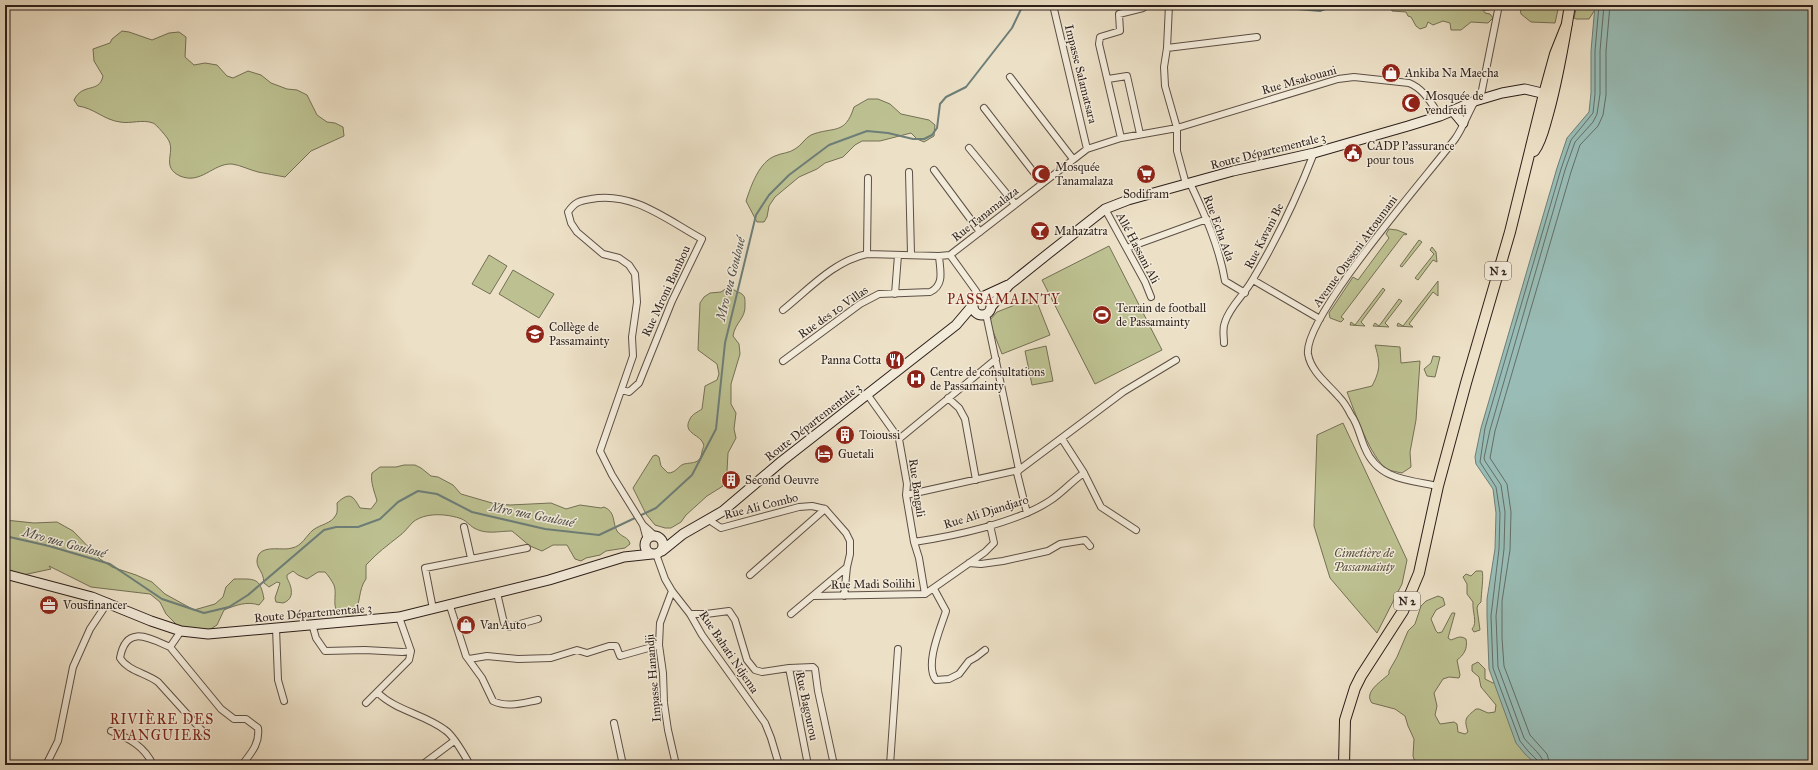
<svg xmlns="http://www.w3.org/2000/svg" width="1818" height="770" viewBox="0 0 1818 770" font-family="'IM FELL Great Primer',serif">
<style>
.green{fill:#bdc191;stroke:#747056}
.water{fill:#99bdb6;stroke:#6d7e78}
.lines{fill:none;stroke-linecap:round;stroke-linejoin:round}
.shore{stroke:#626e68;stroke-width:1}
.stream{stroke:#6d7e78;stroke-width:2}
.minor-casing{stroke:#5c4f45;stroke-width:8}
.secondary-casing{stroke:#2c1f1a;stroke-width:11}
.primary-casing{stroke:#2c1f1a;stroke-width:12}
.minor{stroke:#f3ebda;stroke-width:6}
.secondary{stroke:#f3ebda;stroke-width:9}
.primary{stroke:#ece0c6;stroke-width:10}
.labels{text-anchor:middle;dominant-baseline:central;stroke-width:3;stroke-linejoin:round;paint-order:stroke}
.shield{fill:#f3ebda;stroke:#685c54;stroke-width:1}
.shield-label{font-size:11px;font-weight:bold;fill:#2c1f1a}
.poi-label{font-size:12px;fill:#2c1f1a;stroke:#f3ebda;text-anchor:start}
.street-label{font-size:12px;fill:#2c1f1a;stroke:#f3ebda}
.park-label{font-size:12px;font-style:italic;fill:#58503e;stroke:#f3ebda}
.water-label{font-size:13px;font-style:italic;fill:#4d4e49;stroke:#f3ebda}
.quarter-label{font-size:14px;letter-spacing:1px;fill:#7a1f14;stroke:#f3ebda}
</style>
<rect width="100%" height="100%" fill="#ece0c6"/>
<filter id="stains"><feTurbulence type="fractalNoise" baseFrequency=".005" numOctaves="4"/><feColorMatrix values="0 0 0 0 .2 0 0 0 0 .09 0 0 0 0 .02 0 0 0 .5 -.17"/></filter>
<radialGradient id="worn" r=".72"><stop offset=".6" stop-color="#630" stop-opacity="0"/><stop offset="1" stop-color="#630" stop-opacity=".3"/></radialGradient>
<path class="green" d="M1389,5H1452L1483,10L1485,13L1490,14L1493,18L1488,23L1471,22L1461,30H1451L1450,23L1443,21L1433,25L1428,22L1426,27L1420,29L1416,26L1411,17L1408,16L1406,12L1392,11Z
M1524,5H1559L1555,23L1531,22L1521,14L1520,8Z
M1577,5H1598L1589,19H1576L1574,18Z
M122,31L129,32L152,40L169,33L179,32L186,37L185,57L194,65L205,63L217,65L227,76L233,78L248,71L261,75L271,83L287,89L297,90L307,95L317,115L327,122L335,123L343,127L344,136L311,151L285,177C276,175 267,174 258,172C250,170 240,165 232,164C213,163 201,185 180,176C161,167 175,153 169,141C168,138 156,124 153,123C142,119 131,124 120,122C104,120 94,108 78,106L74,100C83,82 99,94 103,76L94,61L93,49L110,43L112,39Z
M868,99H878L890,104L901,114L929,120L935,125L934,136L924,142L917,139L911,133L880,141H862L855,145L843,157L825,163L817,169L799,177L775,197L769,206L767,217L764,222H757L746,201C751,186 759,162 775,156C781,153 790,153 795,149C801,146 805,138 811,135C833,126 845,136 854,107Z
M1389,229L1397,230L1407,234L1406,235L1404,234L1341,317L1344,319L1341,322L1330,318L1329,313L1353,277L1358,280L1389,238L1386,234Z
M1419,240L1422,242L1402,267L1400,266Z
M1109,246L1162,350L1095,384L1042,280Z
M1432,247L1436,252L1437,262L1433,260L1418,280L1415,278L1434,254L1430,250Z
M489,255L507,266L490,294L472,284Z
M513,270L554,294L539,318L499,294Z
M1438,281V296L1433,292L1409,324L1413,327L1397,326L1398,323L1403,326Z
M727,288C733,288 733,290 738,292C745,295 745,297 745,304C746,319 735,322 733,336L739,344L740,354L731,384V404L736,413L734,429L736,438L728,453L727,471L723,486L707,496L686,515L681,522L671,528H665L655,525L646,514L633,488L653,456L656,455L659,457L661,466L668,473C676,473 678,466 684,464C694,462 700,464 702,452C702,449 705,446 703,443C699,434 682,433 690,419C692,414 698,412 702,409L705,386L717,380L719,374L717,364L698,350L700,303L704,297L710,293L721,292Z
M1383,288L1385,290L1361,322L1365,326L1350,325L1351,322L1355,325Z
M1035,297L1050,335L1002,354L989,321L997,312Z
M1399,299L1402,301L1385,323L1389,327L1373,326L1375,323L1379,326Z
M1375,345L1400,347L1401,363L1420,361L1416,420L1410,452L1411,467L1402,473C1397,472 1391,471 1387,469C1371,459 1354,410 1347,392L1372,386C1381,369 1380,362 1375,345Z
M1046,346L1053,381L1032,385L1025,351Z
M1433,356L1440,357L1435,377L1427,376L1424,369L1431,363Z
M1343,423L1407,560L1402,584L1377,633L1330,578L1314,526L1317,435Z
M404,465H415L421,468L431,476L438,477L453,485L461,494L492,503L510,505L551,503L566,509L580,505L601,508L604,507C616,512 612,522 617,531C621,537 629,537 630,544L625,548L606,551L600,555L586,558L581,561L575,559L567,545H553L542,551L530,546L512,531C499,531 486,535 474,528C469,525 466,520 459,518C446,514 426,512 413,522C408,527 404,533 398,537C388,545 377,553 368,563L366,565V579C358,589 361,605 353,616C349,618 348,616 344,615C329,611 338,596 334,585C332,581 328,575 325,572H318L307,579L298,575L293,571L287,575V578C292,587 295,599 283,603L276,602L275,598L280,583L277,582L269,587L264,583C263,581 264,579 263,577C262,570 253,565 259,554C266,545 283,551 292,548C302,546 306,536 313,530C321,524 331,524 336,515C338,512 337,506 337,503C350,491 353,496 360,508L371,509L377,501C375,493 370,482 372,473L380,467H396Z
M5,520L34,523L57,522L73,531L100,559L112,567L136,575L152,582L165,594L194,610L215,604L223,597L226,587L234,579C255,579 260,577 264,599L259,605C247,601 236,605 224,610L217,625L209,630L180,628L166,614L160,602L150,594L91,587L49,566L51,569L23,575L5,574Z
M1476,571H1482C1484,575 1481,595 1481,602L1478,605L1477,608L1480,630L1474,632L1472,629C1478,623 1472,611 1473,602L1467,594V584L1463,577L1466,574L1471,576Z
M1438,596L1443,598L1445,605L1436,610L1431,619L1436,631L1438,633L1442,632L1452,613H1455L1448,638L1451,640C1457,638 1460,635 1466,639C1468,648 1464,655 1457,660L1460,675L1459,678L1449,677L1443,679L1434,693L1437,706L1435,715L1440,724L1454,722L1457,724L1458,732L1465,734L1468,732C1464,719 1465,718 1476,709H1479L1488,713L1495,712L1496,705L1481,687L1479,677L1472,671V665L1478,662L1485,669V679L1493,683L1497,681L1610,765H1414L1415,762L1413,756L1414,739L1408,726L1405,716L1395,709L1372,703C1363,692 1382,681 1389,674V671L1397,657L1408,631L1415,624L1421,606L1426,601Z"/>
<path class="water" d="M1595,5H1813V765H1537L1525,754L1516,743L1489,669L1487,616V599L1495,549L1496,513L1493,489L1476,464L1475,457L1481,428L1557,168L1567,138L1589,112L1591,93V51Z"/>
<g class="lines">
<path class="shore" d="M1539,765L1538,761L1528,751L1520,741L1493,668L1491,616L1499,549L1500,513L1496,487L1480,462L1485,428L1561,169L1571,140L1593,113L1595,94V51L1599,5
M1544,765C1544,756 1530,746 1524,738L1498,667L1496,616L1504,549L1505,512L1501,485L1485,461L1484,458L1490,430L1565,170L1575,142L1593,122L1597,114L1600,94V51L1604,5
M1550,765L1547,754L1530,735L1504,666L1502,638V601L1510,550L1511,512L1507,484L1490,458L1495,431L1571,172L1580,145L1598,126L1603,115L1606,95V51L1610,5"/>
<path class="stream" d="M1272,5L1275,7L1320,11L1335,5
M1474,5L1485,10L1526,5
M5,536L49,546L110,564L162,599L204,613L229,607L248,595L324,530L336,527H358L380,519L398,502L418,491L437,494L472,512L545,529L599,535L656,508L692,475L716,429L725,343L756,215L769,195L789,175L829,145L867,131L888,133L913,139H924L932,135L937,128L940,104L946,97L966,87L1012,28L1023,5"/>
<g class="minor-casing">
<path id="minor" d="M1053,5L1087,149
M1169,5L1167,48L1164,67L1165,86L1177,128V151L1186,184
M1167,48L1257,37
M1010,77L1073,159
M1108,79L1127,76L1140,134
M1480,100L1499,5
M984,108L1042,183
M1121,138L1099,44L1100,37L1120,31L1119,14L1143,8V5
M969,148L1015,204
M934,170L980,232
M909,172L911,254
M1190,183C1205,215 1219,246 1225,281L1245,293
M1105,209L1145,282L1151,297
M1127,248L1207,219
M867,254L868,178
M950,255L976,291L979,297
M1253,280L1320,319
M895,294L898,255
M783,310C809,289 834,261 867,254L939,256L950,255L1087,149L1121,138L1177,128L1338,79L1354,77L1409,83C1424,89 1431,103 1440,116
M986,314L1019,470L1017,473L1027,513
M1224,343C1224,336 1222,329 1225,322C1230,306 1245,294 1253,279C1277,239 1297,197 1314,153
M783,361L860,304L879,294L930,292C945,285 940,270 939,256
M622,390L629,392L639,383L672,301L702,239C667,220 633,191 591,199C579,201 575,202 568,212L571,223L577,232L603,254L619,258L629,265L635,274L637,302L632,337L633,356L600,451L612,475L643,525L647,540
M867,394L899,439L907,484L906,495L914,542L919,558L925,594
M948,398L959,408L965,419L976,480
M899,439L996,359
M1084,473L1101,507L1136,530
M1438,486C1409,480 1378,480 1365,448C1360,437 1358,424 1351,415C1348,409 1344,402 1339,397C1328,384 1311,372 1308,354C1303,317 1428,175 1455,139C1463,128 1468,113 1475,101
M906,495L1019,470L1123,392L1176,360
M709,520L721,528L799,507L812,506L825,509L846,533L850,541V554L847,567L844,596
M643,525L655,536
M464,527L471,558
M914,542C954,536 1017,523 1051,500C1063,492 1072,481 1084,473L1062,439
M656,554L665,579L672,591L690,614L702,635L765,723L771,738L779,765
M969,563L981,564L1003,561L1048,551L1060,544L1085,540L1090,546
M750,575L825,509
M934,589L946,611C941,627 924,665 936,680L949,679L959,674L969,661L976,657L985,650
M672,591L660,623L659,645L663,673L664,703L668,730L676,765
M497,593L504,623L509,627L538,619
M814,596L925,594L985,552L994,543L990,525
M450,606L466,656L482,678L493,701C508,708 522,703 538,700
M433,609L425,568L527,548
M690,614H706L729,611L735,620L747,660L755,670L762,672L789,668L808,765
M791,614L847,567
M312,624L316,638L325,651L365,650L402,652L411,651
M276,628L278,680L284,701
M181,631L170,647C149,638 126,624 120,658C128,671 146,673 158,682L206,735
M170,647L221,709L234,719H246L258,728C260,744 251,753 242,765
M469,659L487,656L518,659L551,658L577,650L587,653L609,646H616L620,656L659,645
M789,668L813,667L815,669L818,691L834,765
M377,692C396,711 424,714 445,730C453,735 465,756 470,765
M366,703L409,660L411,651L399,617
M614,723L623,765
M111,731C129,738 145,747 153,765
M46,765L58,741L73,667L90,629L108,602
M422,765L454,741
M890,765L898,649"/>
</g>
<g class="secondary-casing">
<path id="secondary" d="M1453,111L1463,123
M982,297L1008,285
M973 306a9 9 0 1 1 18 0a9 9 0 1 1-18 0Z
M991,307L1009,285L1049,253L1105,209L1128,200L1233,171L1314,153L1408,126L1440,116L1475,101L1502,93L1525,89L1550,95
M645 545a9 9 0 1 1 18 0a9 9 0 1 1-18 0Z
M662,551L683,534L723,511L782,461L956,325L973,305
M5,574L92,597L151,621L181,631L208,634L399,617L549,580L624,557L652,554"/>
</g>
<g class="primary-casing">
<path id="primary" d="M1534,151C1542,140 1544,127 1548,114C1558,78 1564,42 1570,5
M1344,765L1345,720L1355,688L1361,676L1403,611L1419,573L1438,486L1466,383L1510,232L1544,94L1555,54L1567,24"/>
</g>
<use href="#minor" class="minor"/>
<use href="#secondary" class="secondary"/>
<use href="#primary" class="primary"/>
</g>
<defs>
<g id="shop-disc" transform="scale(1)"><circle r="9.5" fill="#8f2418" stroke="#f3ebda"/><path d="M-5-2.5h2.3a2.7 3.5 0 0 1 5.4 0H5L5.5 6h-11ZM-1.5-2.5h3a1.5 2.3 0 0 0-3 0Z" fill="#fff"/></g>
<g id="mosque-disc" transform="scale(1)"><circle r="9.5" fill="#8f2418" stroke="#f3ebda"/><path d="M3.5-4.9A6 6 0 1 0 3.5 4.9A5 5 0 1 1 3.5-4.9Z" fill="#fff"/></g>
<g id="civic-disc" transform="scale(1)"><circle r="9.5" fill="#8f2418" stroke="#f3ebda"/><path d="M-.6-6.5H3V-4.5H.6V-3L4-1V1h2V6H-6V1h2V-1L-.6-3ZM-1.2 2.5V6h2.4V2.5Z" fill="#fff"/></g>
<g id="supermarket-disc" transform="scale(1)"><circle r="9.5" fill="#8f2418" stroke="#f3ebda"/><path d="M-6-5.5h2.5l.6 2H6L4.5 2H-2.5L-4.4-4H-6ZM-1.5 3.2a1.3 1.3 0 1 0 .1 0ZM3 3.2a1.3 1.3 0 1 0 .1 0Z" fill="#fff"/></g>
<g id="bar-disc" transform="scale(1)"><circle r="9.5" fill="#8f2418" stroke="#f3ebda"/><path d="M-6-5H6L.8 .8V4.5H3.5V6h-7V4.5H-.8V.8Z" fill="#fff"/></g>
<g id="stadium-disc" transform="scale(1)"><circle r="9.5" fill="#8f2418" stroke="#f3ebda"/><path d="M0-5a6.5 5 0 1 0 0 10a6.5 5 0 1 0 0-10ZM-3.5-1.8h7v3.6h-7Z" fill="#fff"/></g>
<g id="school-disc" transform="scale(1)"><circle r="9.5" fill="#8f2418" stroke="#f3ebda"/><path d="M0-5L7-2L0 1L-7-2ZM-4 1L0 2.5L4 1V4Q0 6-4 4Z" fill="#fff"/></g>
<g id="restaurant-disc" transform="scale(1)"><circle r="9.5" fill="#8f2418" stroke="#f3ebda"/><path d="M-5-6h1v4h1v-4h1v4h1v-4h1v5L-1.5 .5V6h-2V.5L-5-1ZM5-6V6H3V1.5H1.5Q1.5-4 5-6Z" fill="#fff"/></g>
<g id="hospital-disc" transform="scale(1)"><circle r="9.5" fill="#8f2418" stroke="#f3ebda"/><path d="M-5-5h3v3.5h4V-5h3V5h-3V1.5h-4V5h-3Z" fill="#fff"/></g>
<g id="building-disc" transform="scale(1)"><circle r="9.5" fill="#8f2418" stroke="#f3ebda"/><path d="M-4-6H4V6H1V3H-1V6H-4ZM-2.5-4.3h1.7v1.8h-1.7ZM.8-4.3h1.7v1.8H.8ZM-2.5-1h1.7V.8h-1.7ZM.8-1h1.7V.8H.8Z" fill="#fff"/></g>
<g id="hotel-disc" transform="scale(1)"><circle r="9.5" fill="#8f2418" stroke="#f3ebda"/><path d="M-6-4.5h1.5V1H6V5H4.5V3h-9V5H-6ZM-4 0a1.8 1.8 0 1 1 3.6 0ZM.5 0V-2.5h3Q6-2.5 6 0Z" fill="#fff"/></g>
<g id="office-disc" transform="scale(1)"><circle r="9.5" fill="#8f2418" stroke="#f3ebda"/><path d="M-6-3h4V-5.5h4V-3h4V5H-6ZM-1-4.5V-3h2v-1.5ZM-6 0V1H6V0Z" fill="#fff"/></g>
</defs>
<g fill-rule="evenodd">
<use href="#shop-disc" x="1391" y="73"/>
<use href="#mosque-disc" x="1411" y="103"/>
<use href="#civic-disc" x="1353" y="153"/>
<use href="#mosque-disc" x="1041" y="174"/>
<use href="#supermarket-disc" x="1146" y="174"/>
<use href="#bar-disc" x="1040" y="231"/>
<use href="#stadium-disc" x="1102" y="315"/>
<use href="#school-disc" x="535" y="334"/>
<use href="#restaurant-disc" x="895" y="360"/>
<use href="#hospital-disc" x="916" y="379"/>
<use href="#building-disc" x="845" y="435"/>
<use href="#hotel-disc" x="824" y="454"/>
<use href="#building-disc" x="731" y="480"/>
<use href="#office-disc" x="49" y="605"/>
<use href="#shop-disc" x="466" y="625"/>
</g>
<g class="labels">
<g class="shield">
<rect x="1485" y="262" width="26" height="18" rx="3"/>
<rect x="1394" y="592" width="26" height="18" rx="3"/>
</g>
<g class="shield-label">
<text x="1498" y="271">N 2</text>
<text x="1407" y="601">N 2</text>
</g>
<g class="poi-label">
<text x="1405" y="73">Ankiba Na Maecha</text>
<text x="1425" y="96">Mosquée de<tspan x="1425" dy="14">vendredi</tspan></text>
<text x="1367" y="146">CADP l'assurance<tspan x="1367" dy="14">pour tous</tspan></text>
<text x="1055" y="167">Mosquée<tspan x="1055" dy="14">Tanamalaza</tspan></text>
<text x="1146" y="194" text-anchor="middle">Sodifram</text>
<text x="1054" y="231">Mahazatra</text>
<text x="1116" y="308">Terrain de football<tspan x="1116" dy="14">de Passamainty</tspan></text>
<text x="549" y="327">Collège de<tspan x="549" dy="14">Passamainty</tspan></text>
<text x="881" y="360" text-anchor="end">Panna Cotta</text>
<text x="930" y="372">Centre de consultations<tspan x="930" dy="14">de Passamainty</tspan></text>
<text x="859" y="435">Toioussi</text>
<text x="838" y="454">Guetali</text>
<text x="745" y="480">Second Oeuvre</text>
<text x="63" y="605">Vousfinancer</text>
<text x="480" y="625">Van Auto</text>
</g>
<g class="street-label">
<text transform="translate(1081 74) rotate(76)">Impasse Salamatsara</text>
<text transform="translate(1299 80) rotate(-16)">Rue Msakouani</text>
<text transform="translate(1268 151) rotate(-14)">Route Départementale 3</text>
<text transform="translate(985 214) rotate(-38)">Rue Tanamalaza</text>
<text transform="translate(1219 228) rotate(70)">Rue Echa Ada</text>
<text transform="translate(1264 236) rotate(-63)">Rue Kavani Be</text>
<text transform="translate(1138 248) rotate(62)">Allé Hassani Ali</text>
<text transform="translate(1355 251) rotate(-54)">Avenue Ousseni Attoumani</text>
<text transform="translate(666 291) rotate(-65)">Rue Mroni Bambou</text>
<text transform="translate(833 312) rotate(-35)">Rue des 10 Villas</text>
<text transform="translate(813 422) rotate(-38)">Route Départementale 3</text>
<text transform="translate(917 488) rotate(82)">Rue Bangali</text>
<text transform="translate(761 506) rotate(-14)">Rue Ali Combo</text>
<text transform="translate(986 512) rotate(-17)">Rue Ali Djandjaro</text>
<text transform="translate(873 584) rotate(-1)">Rue Madi Soilihi</text>
<text transform="translate(313 613) rotate(-5)">Route Départementale 3</text>
<text transform="translate(729 652) rotate(56)">Rue Bahati Ndjema</text>
<text transform="translate(653 678) rotate(-95)">Impasse Hanandji</text>
<text transform="translate(807 706) rotate(78)">Rue Bagourou</text>
</g>
<g class="park-label">
<text x="1364" y="553">Cimetière de<tspan x="1364" dy="14">Passamaïnty</tspan></text>
</g>
<g class="water-label">
<text transform="translate(731 279) rotate(-76)">Mro wa Gouloué</text>
<text transform="translate(532 515) rotate(11)">Mro wa Gouloué</text>
<text transform="translate(64 543) rotate(15)">Mro wa Gouloué</text>
</g>
<g class="quarter-label">
<text x="1004" y="299">PASSAMAINTY</text>
<text x="162" y="719">RIVIÈRE DES<tspan x="162" dy="16">MANGUIERS</tspan></text>
</g>
</g>
<rect width="1818" height="770" fill="none" stroke="#ece0c6" stroke-width="20"/>
<rect x="6" y="6" width="1806" height="758" fill="none" stroke="#2c1f1a" stroke-width="2"/>
<rect x="10" y="10" width="1798" height="750" fill="none" stroke="#2c1f1a"/>
<rect width="100%" height="100%" filter="url(#stains)"/>
<rect width="100%" height="100%" fill="url(#worn)"/>
</svg>
